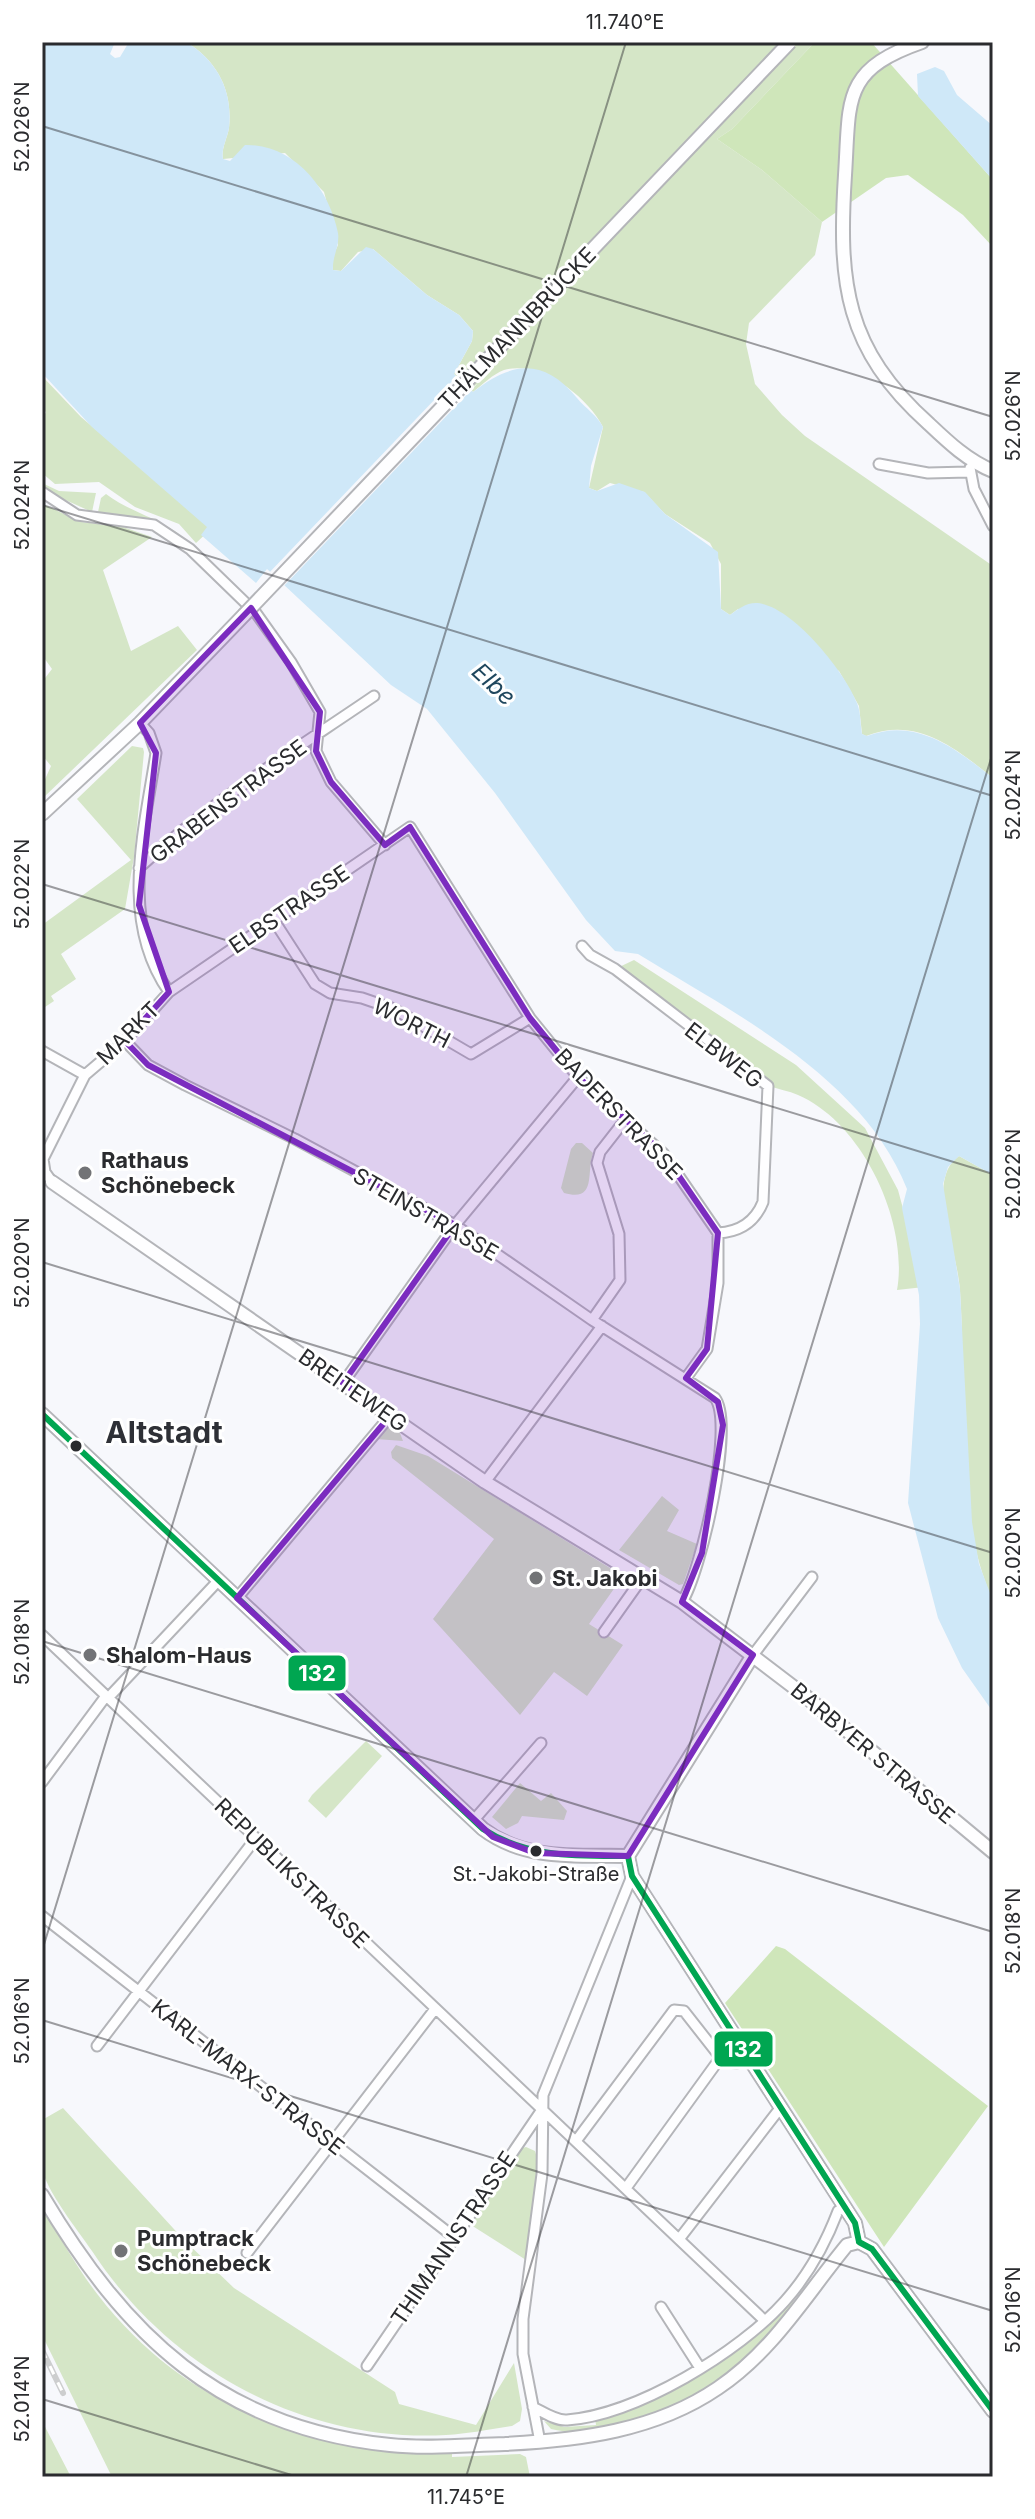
<svg xmlns="http://www.w3.org/2000/svg" width="1035" height="2519" viewBox="0 0 1035 2519" font-family="Inter,sans-serif">
<style>
.green{fill:#d5e6c7}
.forest{fill:#cfe6ba}
.water{fill:#cfe8f8}
.pier{fill:#f7f8fc}
.lines{fill:none;stroke-linecap:round;stroke-linejoin:round}
.street-casing{stroke:#b4b5b9;stroke-width:13}
.secondary-casing{stroke:#b4b5b9;stroke-width:16}
.street{stroke:#fefeff;stroke-width:9}
.secondary{stroke:#fefeff;stroke-width:12}
.rail-casing{stroke:#cdcecf;stroke-width:6}
.rail{stroke:#fff;stroke-width:3;stroke-dasharray:9;stroke-linecap:butt}
.secondary-bridge-casing{stroke:#b4b5b9;stroke-width:16;stroke-linecap:butt}
.secondary-bridge{stroke:#fefeff;stroke-width:12}
.bus-1-casing{stroke:#fff;stroke-width:12}
.bus-1{stroke:#00a651;stroke-width:6}
.marked{fill:#7b2cbf;fill-opacity:0.2;stroke:#7b2cbf;stroke-width:6;stroke-linejoin:round}
.ticks{fill:none;stroke:#2a2b2e;stroke-width:2;stroke-opacity:0.45}
.poi-dot{fill:#727376;stroke:#fff;stroke-width:3}
.bus-dot{fill:#2a2b2e;stroke:#fff;stroke-width:3}
.labels{text-anchor:middle;dominant-baseline:central;stroke-width:6;stroke-linejoin:round;paint-order:stroke}
.bus-label{font-size:20px;fill:#2a2b2e;stroke:#fff}
.street-label{font-size:22px;fill:#2a2b2e;stroke:#fff}
.poi-label{font-size:22px;font-weight:bold;fill:#2a2b2e;stroke:#fff;text-anchor:start}
.water-label{font-size:24px;font-style:italic;fill:#1f475e;stroke:#fff}
.district-label{font-size:30px;font-weight:bold;fill:#2e3036;stroke:#fff}
.line-badge{stroke:#fff;stroke-width:3}
.badge-label{font-size:22px;text-anchor:middle;font-weight:bold;fill:#fff}
.neatline{fill:none;stroke:#2a2b2e;stroke-width:3}
.ticks-label{font-size:20px;text-anchor:middle;fill:#2a2b2e}
</style>
<rect width="100%" height="100%" fill="#f7f8fc"/>
<path class="green" d="M186,42H815L732,129L717,139L762,170L822,222L815,255L749,323L746,344L755,384L782,415L805,436L993,566V778C955,748 917,716 866,736L862,734L859,706L839,671L738,609L730,615L721,609V564L710,543L665,514L644,492L610,483L597,491L589,488L603,427C587,396 540,360 504,370C493,374 482,385 473,392L454,374L472,341L473,331L459,315L427,295L373,249L358,252L341,271L333,270L332,258L338,245L324,192L285,153L223,159C221,149 227,139 229,128C233,92 218,61 186,42Z
M42,376L81,417L212,528L196,543L179,524L135,507L99,482L55,484L42,473L43,418L46,412L42,409Z
M42,483L59,491L96,493L92,512L50,493Z
M106,494C132,514 171,521 189,544C162,522 133,515 98,512L101,498Z
M45,505L81,522L123,527L152,537L103,570L131,651L178,626L197,650L42,799V786L51,766L42,755V682L52,669L42,655V511Z
M132,746L143,748L144,752L134,857L125,909L61,954L76,979L51,996L54,1001L42,1009V925L131,860L77,799Z
M634,960L796,1065L865,1128L898,1190L924,1287L897,1290C909,1223 863,1123 798,1095C789,1091 778,1089 768,1086L615,969Z
M576,1143H582L593,1153C586,1174 597,1202 564,1193L561,1188L571,1149Z
M959,1156L993,1175V1601C952,1511 967,1389 960,1291C958,1258 939,1212 944,1182C946,1171 950,1162 959,1156Z
M391,1425L398,1428L403,1441L376,1439Z
M396,1445L428,1456L623,1576L589,1624L623,1645L587,1696L554,1672L520,1715L433,1619L494,1539L392,1458L391,1452Z
M662,1496L679,1510L667,1531L697,1544L683,1584L679,1585L619,1550Z
M366,1741L382,1756L326,1818L308,1801L312,1795Z
M520,1783L541,1801L551,1793L567,1811L564,1820L522,1816L518,1823L506,1829L492,1817Z
M63,2108L184,2240L234,2288L395,2392L399,2404L476,2425L514,2363L522,2409L520,2421L512,2426C491,2429 468,2434 446,2435C304,2443 169,2369 92,2251C79,2232 45,2189 42,2168C40,2153 42,2135 42,2120Z
M526,2147L535,2151L538,2161L526,2260L471,2225L519,2149Z
M42,2208C60,2237 77,2268 98,2295C185,2408 313,2454 452,2453V2457L520,2454L526,2457L530,2477H112L42,2335Z
M795,2298C763,2369 630,2448 551,2429L544,2421L564,2427L596,2425L595,2418C679,2382 728,2363 795,2298Z
M42,2421L71,2477H42Z"/>
<path class="forest" d="M815,42H871L993,180V247L963,215L908,175L886,178L822,222L762,170L717,139L732,129Z
M776,1946L785,1949L988,2106L884,2247L725,2003Z"/>
<path class="water" d="M42,42H115L110,54L115,58L120,57L129,42H186C218,61 233,92 229,128C227,139 221,149 223,159L230,161L245,145C294,144 329,188 338,233C340,246 332,257 333,270L341,271L366,247L373,249L427,295L459,315L473,331L472,341L454,374L473,392C512,361 544,358 577,398C586,409 597,415 603,427L591,466L589,488L597,491L619,483L645,492L665,514L718,552L721,609L730,615C738,609 747,602 758,603C793,607 845,672 857,703C861,713 860,723 862,734L867,736C916,717 955,748 993,778V1175L959,1156L948,1167L943,1184L960,1289L972,1522L979,1564L993,1601V1712L962,1668L938,1618L908,1503L920,1324L919,1295L902,1208L907,1189C864,1078 734,1013 638,954L615,951L586,920L495,793L427,709L391,685L267,569L256,583L201,535L207,527L92,427L42,373Z
M935,67L944,71L957,95L993,126V180L918,96L917,74Z"/>
<path class="pier" d="M459,374L473,387L478,383L282,588L267,575Z"/>
<g class="lines">
<g class="street-casing">
<path id="street" d="M879,464L928,473L968,472
M970,468L974,489L993,526
M42,492L77,515L154,525L190,549L256,613L291,662L320,712L316,751L331,782L385,845
M140,723L149,733L156,753C144,831 119,921 169,992
M139,868C210,802 295,750 374,696
M273,919L315,984L330,993L362,998L394,1009L471,1054L530,1018
M582,946L590,955L615,969L768,1086L763,1202C755,1222 739,1232 718,1233
M125,1041L148,1065L185,1085L295,1139L455,1225L592,1320L715,1398C735,1425 701,1572 682,1602
M42,1051L85,1075
M52,1182L45,1172L43,1159L85,1075L125,1041L169,992L410,827L530,1018L578,1077L663,1153L718,1233V1283L707,1349L686,1378
M592,1320L620,1280L619,1234L597,1163L600,1152L625,1120
M343,1383L455,1225L578,1077
M485,1482L602,1326
M237,1598L390,1416
M604,1632L643,1577
M42,1635L765,2321
M753,1655L812,1577
M108,1698L219,1580
M42,1782L106,1696
M473,1821L541,1743
M42,1916L454,2237
M97,2046L256,1838
M576,2141L674,2010L684,2011L724,2062
M626,2188L718,2061L737,2063L749,2056
M680,2238L781,2107
M247,2253L435,2009
M661,2307L700,2368
M367,2366L541,2111
M533,2407C543,2412 556,2421 567,2420C636,2415 740,2352 785,2301C809,2274 825,2245 838,2211L845,2207
M540,2442L523,2354V2319L542,2174L543,2095L632,1876"/>
</g>
<g class="secondary-casing">
<path id="secondary" d="M922,42C841,70 850,100 845,175C838,283 845,349 929,424C948,442 968,461 993,471
M42,814L140,723L244,615
M52,1182L485,1482L682,1602L804,1695L993,1852
M42,1414L483,1829C525,1861 577,1855 628,1856
M628,1856L632,1876L855,2223L859,2242
M628,1856L753,1655
M42,2195C125,2335 220,2428 390,2445C428,2449 467,2445 505,2444C580,2440 655,2431 718,2388C774,2350 805,2296 847,2245L859,2242
M859,2242L872,2249L993,2411"/>
</g>
<use href="#street" class="street"/>
<use href="#secondary" class="secondary"/>
<g class="rail-casing">
<path id="rail" d="M42,2350L63,2393"/>
</g>
<use href="#rail" class="rail"/>
<g class="secondary-bridge-casing">
<path id="secondary-bridge" d="M244,615L790,42"/>
</g>
<use href="#secondary-bridge" class="secondary-bridge"/>
<g class="bus-1-casing">
<path id="bus-1" d="M42,1414L483,1829C528,1858 576,1856 628,1856
M628,1856L632,1876L855,2223L859,2242
M859,2242L872,2249L993,2411"/>
</g>
<use href="#bus-1" class="bus-1"/>
</g>
<path class="marked" d="M251,608L320,712L316,751L331,782L385,845L410,827L530,1018L578,1077L663,1153L718,1233L707,1349L686,1378L718,1402L723,1425L702,1553L682,1602L753,1655L628,1856L535,1853L493,1837L237,1598L390,1416L343,1383L455,1225L148,1065L125,1041L169,992L139,905L156,753L140,723Z"/>
<path class="ticks" d="M42,126L993,417M42,505L993,796M42,884L993,1174M42,1262L993,1553M42,1641L993,1932M42,1951L626,42M42,2020L993,2311M42,2399L298,2477M466,2477L993,752"/>
<g class="poi-dot">
<circle cx="85" cy="1173" r="8"/>
<circle cx="536" cy="1578" r="8"/>
<circle cx="90" cy="1655" r="8"/>
<circle cx="121" cy="2251" r="8"/>
</g>
<g class="bus-dot">
<circle cx="76" cy="1446" r="7"/>
<circle cx="536" cy="1851" r="7"/>
</g>
<g class="labels">
<g class="bus-label">
<text x="536" y="1874">St.-Jakobi-Straße</text>
</g>
<g class="street-label">
<text transform="translate(517 328) rotate(-46)">THÄLMANNBRÜCKE</text>
<text transform="translate(228 801) rotate(-37)">GRABENSTRASSE</text>
<text transform="translate(289 909) rotate(-34)">ELBSTRASSE</text>
<text transform="translate(412 1023) rotate(27)">WORTH</text>
<text transform="translate(128 1033) rotate(-45)">MARKT</text>
<text transform="translate(724 1055) rotate(38)">ELBWEG</text>
<text transform="translate(619 1114) rotate(46)">BADERSTRASSE</text>
<text transform="translate(426 1214) rotate(30)">STEINSTRASSE</text>
<text transform="translate(353 1390) rotate(35)">BREITEWEG</text>
<text transform="translate(873 1753) rotate(40)">BARBYER STRASSE</text>
<text transform="translate(292 1873) rotate(44)">REPUBLIKSTRASSE</text>
<text transform="translate(248 2077) rotate(38)">KARL-MARX-STRASSE</text>
<text transform="translate(453 2238) rotate(-56)">THIMANNSTRASSE</text>
</g>
<g class="poi-label">
<text x="101" y="1160">Rathaus<tspan x="101" dy="25">Schönebeck</tspan></text>
<text x="552" y="1578">St. Jakobi</text>
<text x="106" y="1655">Shalom-Haus</text>
<text x="137" y="2238">Pumptrack<tspan x="137" dy="25">Schönebeck</tspan></text>
</g>
<g class="water-label">
<text transform="translate(494 684) rotate(43)">Elbe</text>
</g>
<g class="district-label">
<text x="164" y="1432">Altstadt</text>
</g>
</g>
<g class="line-badge">
<rect x="287" y="1654" width="60" height="38" rx="8" fill="#00a651"/>
<rect x="713" y="2030" width="61" height="38" rx="8" fill="#00a651"/>
</g>
<g class="badge-label">
<text x="317" y="1681">132</text>
<text x="743" y="2057">132</text>
</g>
<rect width="1035" height="2519" fill="none" stroke="#ffffff" stroke-width="88"/>
<rect x="44" y="44" width="947" height="2431" class="neatline"/>
<g class="ticks-label">
<text x="625" y="29">11.740°E</text>
<text transform="translate(22 127) rotate(-90)" y="7">52.026°N</text>
<text transform="translate(1013 416) rotate(-90)" y="7">52.026°N</text>
<text transform="translate(22 505) rotate(-90)" y="7">52.024°N</text>
<text transform="translate(1013 795) rotate(-90)" y="7">52.024°N</text>
<text transform="translate(22 884) rotate(-90)" y="7">52.022°N</text>
<text transform="translate(1013 1174) rotate(-90)" y="7">52.022°N</text>
<text transform="translate(22 1263) rotate(-90)" y="7">52.020°N</text>
<text transform="translate(1013 1553) rotate(-90)" y="7">52.020°N</text>
<text transform="translate(22 1642) rotate(-90)" y="7">52.018°N</text>
<text transform="translate(1013 1931) rotate(-90)" y="7">52.018°N</text>
<text transform="translate(22 2021) rotate(-90)" y="7">52.016°N</text>
<text transform="translate(1013 2310) rotate(-90)" y="7">52.016°N</text>
<text transform="translate(22 2399) rotate(-90)" y="7">52.014°N</text>
<text x="466" y="2504">11.745°E</text>
</g>
</svg>
